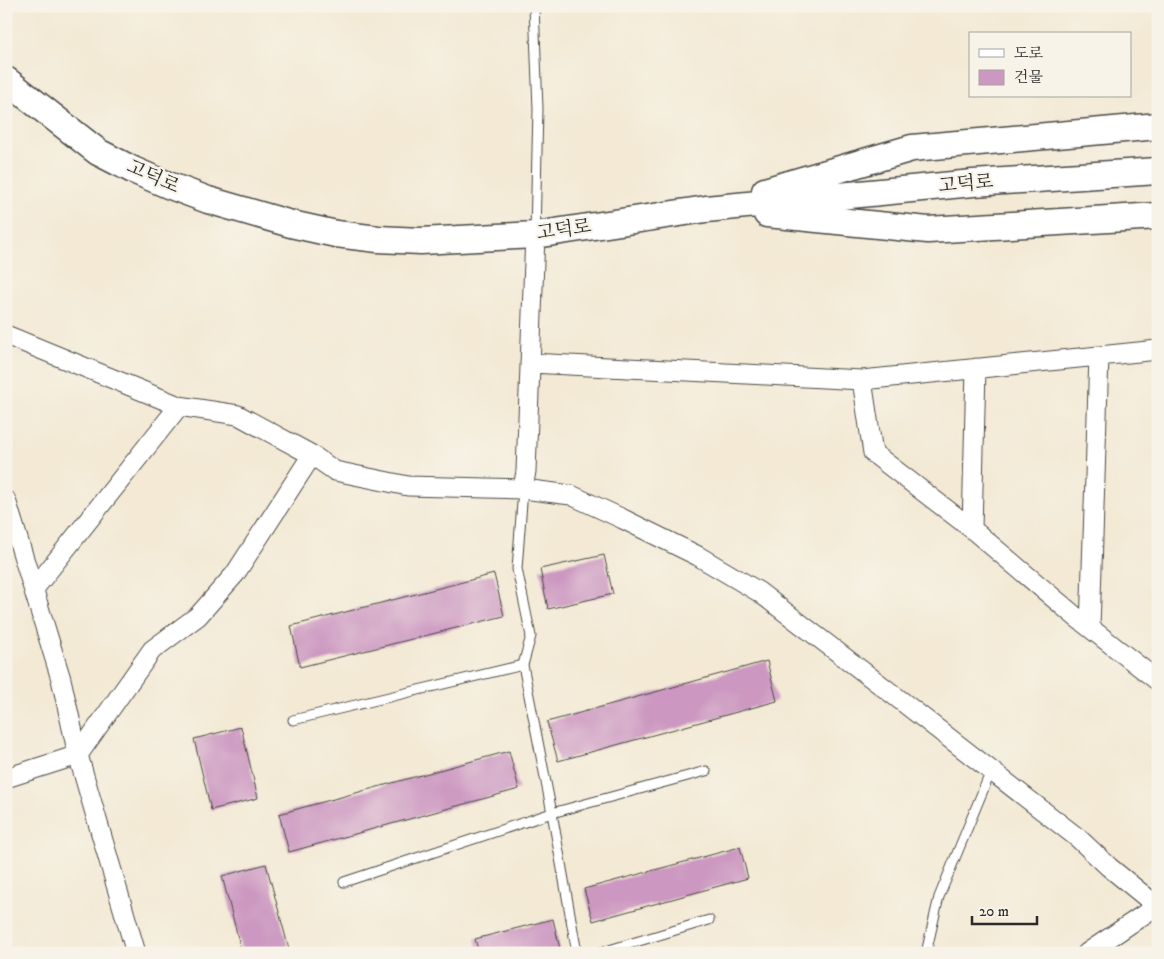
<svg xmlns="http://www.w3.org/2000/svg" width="1164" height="959" viewBox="0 0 1164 959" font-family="'IM FELL DW Pica','Noto Serif KR',serif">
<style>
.building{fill:#cc98c1}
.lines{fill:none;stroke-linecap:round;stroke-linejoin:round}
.lane-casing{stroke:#494844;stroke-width:11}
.street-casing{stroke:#494844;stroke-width:21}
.secondary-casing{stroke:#494844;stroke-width:29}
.lane{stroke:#fff;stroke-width:9}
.street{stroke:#fff;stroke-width:19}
.secondary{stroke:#fff;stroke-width:26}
.labels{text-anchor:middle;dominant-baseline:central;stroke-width:4.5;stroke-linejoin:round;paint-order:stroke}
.street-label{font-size:19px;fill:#2b2b2b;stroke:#f7f3e8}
</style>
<rect width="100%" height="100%" fill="#f7f3e8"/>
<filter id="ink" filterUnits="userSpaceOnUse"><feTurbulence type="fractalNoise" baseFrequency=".02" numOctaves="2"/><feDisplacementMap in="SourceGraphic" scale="10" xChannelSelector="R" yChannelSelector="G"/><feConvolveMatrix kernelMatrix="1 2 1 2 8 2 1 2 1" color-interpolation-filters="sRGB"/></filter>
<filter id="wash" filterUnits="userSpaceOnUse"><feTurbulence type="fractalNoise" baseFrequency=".0096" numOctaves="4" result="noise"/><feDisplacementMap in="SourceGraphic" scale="20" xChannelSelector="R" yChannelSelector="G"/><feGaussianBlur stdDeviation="1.12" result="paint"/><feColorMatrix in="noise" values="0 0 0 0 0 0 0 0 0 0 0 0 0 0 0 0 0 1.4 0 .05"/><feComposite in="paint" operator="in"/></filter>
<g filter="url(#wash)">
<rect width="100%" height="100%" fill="#f3e9d4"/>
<g id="blocks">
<path class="building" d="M604,555L613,594L548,609L540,569Z
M494,574L504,616L300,667L291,626Z
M767,661L777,701L558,761L547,722Z
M241,727L258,798L211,810L194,739Z
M509,751L519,789L289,852L279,814Z
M740,847L748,878L593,921L584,889Z
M266,864L290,953H242L222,876Z
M553,919L561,953H479L475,939Z"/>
</g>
</g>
<g filter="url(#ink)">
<use href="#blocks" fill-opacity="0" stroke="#494844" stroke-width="1"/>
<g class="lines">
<g class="lane-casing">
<path id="lane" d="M534,6L538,109L535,233
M293,720L523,665L531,636L517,569L523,489
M344,882L552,813L523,665
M577,953L552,813L706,771
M599,953L709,920
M926,953L939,897L991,771"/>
</g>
<g class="street-casing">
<path id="street" d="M535,235L526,471L523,489L571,495L623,519L698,556L759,592L895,696L1078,838L1109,867L1158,907
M6,335L179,406L238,415L312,455L335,471L408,486L523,489
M530,363L862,380L1158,350
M862,380L873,453L972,529L1076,617L1158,681
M6,500L61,679L78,755L152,650L198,616L235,574L312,455
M972,529L976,368
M34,589L179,406
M1090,628L1099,356
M6,778L78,755L136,953
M1087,953L1158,905"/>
</g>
<g class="secondary-casing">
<path id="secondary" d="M6,80L98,152L133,170L168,185L208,200L291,224L336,234L378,239L421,241L535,235L706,209L973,183L1158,171
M765,191L912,148L1158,126
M767,214L928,230L1158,216"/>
</g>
<use href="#lane" class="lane"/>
<use href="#street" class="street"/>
<use href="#secondary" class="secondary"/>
</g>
</g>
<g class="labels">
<g class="street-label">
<text transform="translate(153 177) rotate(24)">고덕로</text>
<text transform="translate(966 184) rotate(-5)">고덕로</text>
<text transform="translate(564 230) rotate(-8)">고덕로</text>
</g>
</g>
<rect width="1164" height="959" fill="none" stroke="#f7f3e8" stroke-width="25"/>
<rect x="969" y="32" width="162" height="65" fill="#f7f3e8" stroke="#a5a39c"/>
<rect x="979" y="49" width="25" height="8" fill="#ffffff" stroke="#a5a39c"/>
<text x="1014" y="58" font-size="15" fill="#2b2b2b">도로</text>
<rect x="979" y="70" width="25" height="15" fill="#cc98c1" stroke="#a5a39c"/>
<text x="1014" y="82" font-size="15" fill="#2b2b2b">건물</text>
<path d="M972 916v8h65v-8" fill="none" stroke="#2b2b2b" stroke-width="2.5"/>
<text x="979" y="916" font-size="15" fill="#2b2b2b" stroke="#f7f3e8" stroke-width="4" paint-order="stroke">20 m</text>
</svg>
